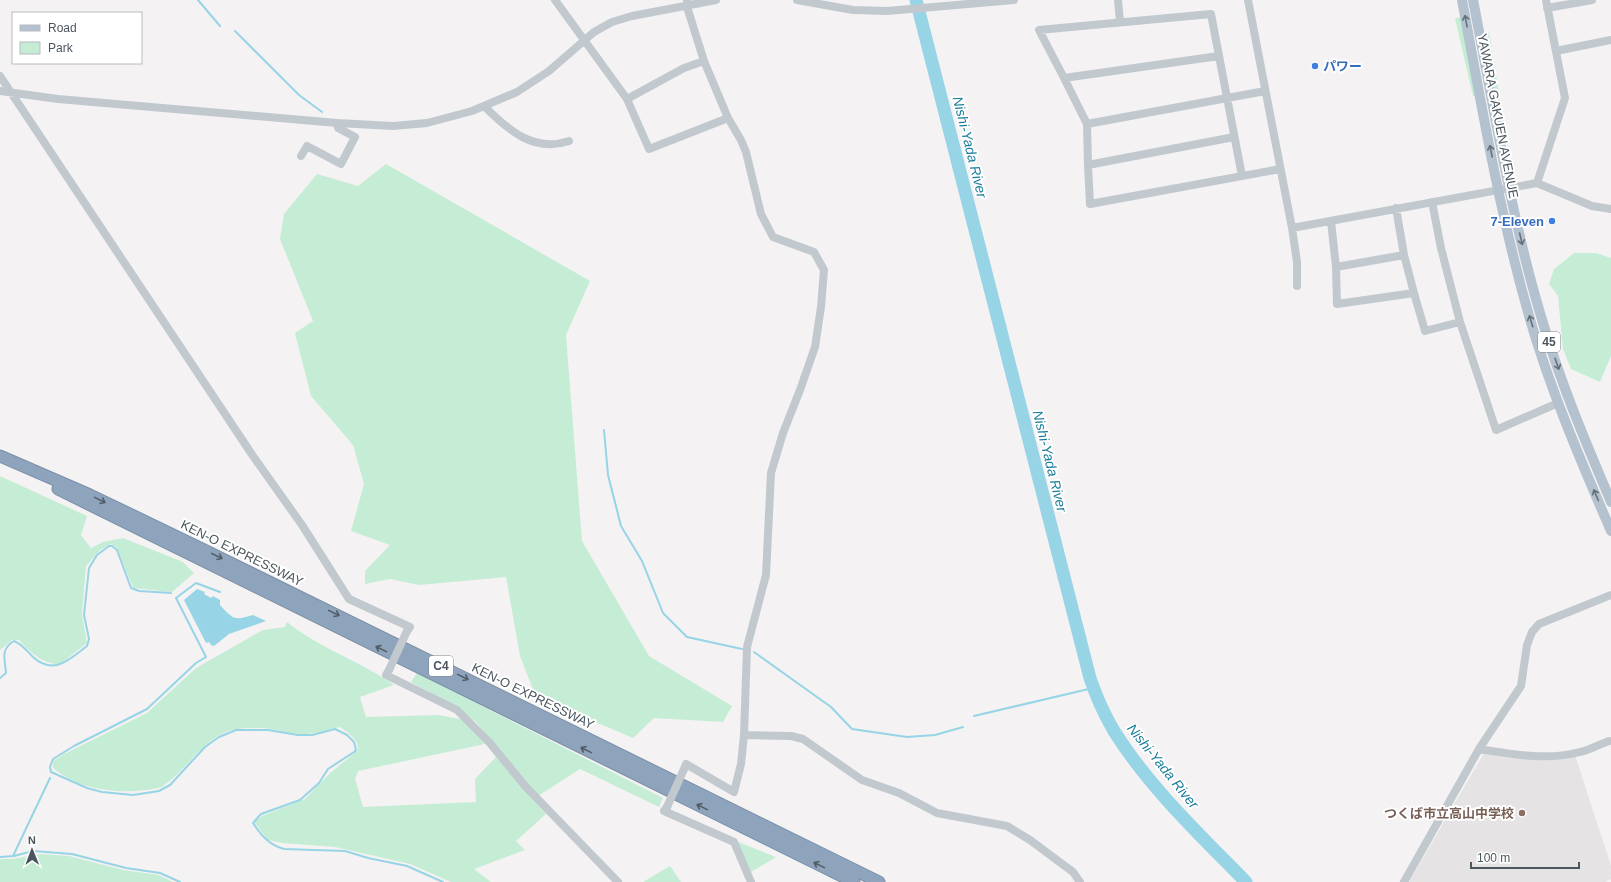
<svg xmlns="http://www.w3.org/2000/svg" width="1611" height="882" viewBox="0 0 1611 882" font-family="Arial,'Noto Sans JP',sans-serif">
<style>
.education{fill:#e5e3e3}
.green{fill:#c5edd5}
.water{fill:#96d4e6}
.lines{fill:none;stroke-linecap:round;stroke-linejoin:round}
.stream{stroke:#96d4e6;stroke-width:2}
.river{stroke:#96d4e6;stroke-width:13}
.highway-casing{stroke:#798fa8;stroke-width:13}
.minor{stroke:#c1c9cf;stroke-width:8}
.major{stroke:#b4c1ce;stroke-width:10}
.highway{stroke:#8ea4bc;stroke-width:11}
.minor-bridge{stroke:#c1c9cf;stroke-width:8}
.oneway{stroke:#65707a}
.oneway2{stroke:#525d67}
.shop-dot{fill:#3f7fe0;stroke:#fff;stroke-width:1.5}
.education-dot{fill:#8d6e63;stroke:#fff;stroke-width:1.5}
.labels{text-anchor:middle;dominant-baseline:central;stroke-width:4;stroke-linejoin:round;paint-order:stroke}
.shield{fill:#fff;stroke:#81888e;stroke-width:1}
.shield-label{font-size:12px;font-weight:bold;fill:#4b555e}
.shop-label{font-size:13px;font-weight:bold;fill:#366cbe;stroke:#fff;text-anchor:start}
.street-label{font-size:13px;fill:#4b555e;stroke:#fff}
.education-label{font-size:13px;font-weight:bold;fill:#785e54;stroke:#fff;text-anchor:end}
.water-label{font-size:14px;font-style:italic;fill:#197d9c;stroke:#fff}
</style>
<rect width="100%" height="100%" fill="#f4f2f2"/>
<path class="education" d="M1484,753L1575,755L1611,866V879L1605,882H1409Z"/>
<path class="green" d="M1461,17L1476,96H1473L1455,18Z
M1484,32H1489L1507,141H1505Z
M386,164L590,281L566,335L582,541L649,656L732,706L723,722L654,718L633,738L536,697L520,656L506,577L419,585L390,579L365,584V571L390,545L351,531L364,484L353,445L311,396L295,333L313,321L280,239L284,214L317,174L358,186Z
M1574,253H1596L1611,258V356L1600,382L1571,369L1563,349L1558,296L1549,284L1554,269Z
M0,476L87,516L81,535L91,548L103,542L123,538L183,562L194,573L172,592L133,588L117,548L111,544L100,550L86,566L82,615L87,643L59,665C38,661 33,654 19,640H12L0,650Z
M287,622C319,648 360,661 394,685L360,697L366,717L439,715L465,720L485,744L358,771L355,779L363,807L476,802L475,779L496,757L546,814L516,841L525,850L474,869L491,882H451L410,864L335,847L282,843L268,840L254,822L262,816L305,799L329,774L358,750C358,738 349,734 340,727C329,729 318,733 307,734C295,735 282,731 270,729C261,727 240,728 231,730C201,740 188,769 163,786C159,789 151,789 146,790C115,794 78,789 53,768V761L64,754L147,713L196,668L263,630L285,627Z
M417,673L663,798L659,807L580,769L538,796L476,722L461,710L411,682Z
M736,841L776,857L751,872Z
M41,854L69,856L123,870L159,875L173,882H0V859H12Z
M670,866L681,882H643Z"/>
<path class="water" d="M197,589L205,592L204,594L211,598L213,596L220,600V605C233,619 234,621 253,615L266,621L229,634L214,646L211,645L209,642L206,643L184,600Z"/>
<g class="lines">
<path class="stream" d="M198,0L220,26
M235,31L299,95L322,112
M604,430L608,475L621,526L642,561L663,613L687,637L742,649
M220,592L196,583L176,598L206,657L196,663L147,709L74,746L53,759L50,767L51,772L87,788L102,792L133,795L159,791L170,785L205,747L219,737L236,730H268L298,735H312L335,729L347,735L354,742L356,750L354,752L328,769L319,783L300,800L261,814L253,823C261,835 269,845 284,849L345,851L368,858L407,866L443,882
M754,652L831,707L852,729L907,737L935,735L963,727
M0,678L6,673C5,659 0,649 14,641C22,644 27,651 33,657C54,676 70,659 87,646L89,639L84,615L89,568L97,555L109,546H112L117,550L131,588L139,591L171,593
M974,716L1093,688
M13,856L50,778
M0,857L14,856L33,851L72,854L126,868L160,873L180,882"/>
<path class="river" d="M916,0L1090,678C1096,696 1104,714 1114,731C1149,787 1200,835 1246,882"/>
<g class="highway-casing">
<path id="highway" d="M0,456L90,495L196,546L879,882
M58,489L854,882"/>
</g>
<path class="minor" d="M555,0L627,99L649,149L728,118
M797,0L853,10L887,11L1014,0
M1118,0L1120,22
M1248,0L1292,228L1537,183L1592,206L1611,209
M1547,8L1592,0
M1556,51L1611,40
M0,76L253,456L302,525L349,599L410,627L407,631
M1064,78L1039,30L1211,14L1242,176
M0,91L58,99L337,123L393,126L427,123L472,111L517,92L549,71L594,32L612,22L632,16L716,0
M627,99L684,68L704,61
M485,107C508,130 534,153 569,141
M1087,124L1064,78L1219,56
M1234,137L1088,165L1090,204L1280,169
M301,156L307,146L341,164L355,137L338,128L337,123
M1088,165L1087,124L1265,91
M1537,183L1565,98L1546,0
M1331,221L1336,267L1337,304L1414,293L1404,255L1396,208
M1292,228L1297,262V286
M1336,267L1404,255
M1414,293L1425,331L1460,322L1441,248L1432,202
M1460,322L1496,430L1558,403
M389,670L386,675L457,710L489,742L526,787L618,882
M744,735L791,736L803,739L862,780L899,793L937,813L1007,826L1030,840L1073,872L1080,882
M1479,749C1512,754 1546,761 1580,752C1590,750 1600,744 1609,741
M684,769L686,764L734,792L741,764L744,735L747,647L766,575L771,473L783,433L800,390L815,347L821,307L824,270L814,252L773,237L761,214L746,152L741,140L728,118L704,61L688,10L687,0
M667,807L664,811L734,842L751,882
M1404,882L1479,749L1521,686L1527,645L1532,632L1539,624L1611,595"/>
<path class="major" d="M1462,0C1481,102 1498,205 1526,305C1547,382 1579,457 1611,531
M1473,0C1494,108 1511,218 1543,323C1561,384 1586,443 1611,502"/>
<use href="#highway" class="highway"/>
<path class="minor-bridge" d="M389,670L407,631
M667,807L684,769"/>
</g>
<defs><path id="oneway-shaft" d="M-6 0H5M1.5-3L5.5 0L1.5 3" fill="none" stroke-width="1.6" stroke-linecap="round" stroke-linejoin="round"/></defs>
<g class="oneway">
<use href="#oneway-shaft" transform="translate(1466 21) rotate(-101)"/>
<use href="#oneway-shaft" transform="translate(1491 151) rotate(-101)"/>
<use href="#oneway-shaft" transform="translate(1521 239) rotate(77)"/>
<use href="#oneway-shaft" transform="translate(1531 321) rotate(-107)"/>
<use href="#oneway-shaft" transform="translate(1557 364) rotate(71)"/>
<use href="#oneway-shaft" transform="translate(1596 495) rotate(-113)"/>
</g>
<g class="oneway2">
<use href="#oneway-shaft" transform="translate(100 500) rotate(26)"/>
<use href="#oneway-shaft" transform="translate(217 556) rotate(26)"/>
<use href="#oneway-shaft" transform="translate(334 613) rotate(26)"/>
<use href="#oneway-shaft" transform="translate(381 649) rotate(-154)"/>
<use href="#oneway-shaft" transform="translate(463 677) rotate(26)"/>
<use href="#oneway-shaft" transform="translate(586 750) rotate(-154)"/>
<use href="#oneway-shaft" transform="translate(702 807) rotate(-154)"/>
<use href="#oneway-shaft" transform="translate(819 865) rotate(-154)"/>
</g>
<g class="shop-dot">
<circle cx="1315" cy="66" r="4"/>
<circle cx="1552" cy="221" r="4"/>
</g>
<circle class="education-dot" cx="1522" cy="813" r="4"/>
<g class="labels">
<g class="shield">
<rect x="1538" y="332" width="22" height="20" rx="3"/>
<rect x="429" y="656" width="24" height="20" rx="3"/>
</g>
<g class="shield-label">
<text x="1549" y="342">45</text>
<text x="441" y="666">C4</text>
</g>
<g class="shop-label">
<text x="1323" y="66">パワー</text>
<text x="1544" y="221" text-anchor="end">7-Eleven</text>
</g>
<g class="street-label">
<text transform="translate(1498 116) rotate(79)">YAWARA GAKUEN AVENUE</text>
<text transform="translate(242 553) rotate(26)">KEN-O EXPRESSWAY</text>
<text transform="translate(533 696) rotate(26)">KEN-O EXPRESSWAY</text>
</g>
<g class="education-label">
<text x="1514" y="813">つくば市立高山中学校</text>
</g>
<g class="water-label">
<text transform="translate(970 147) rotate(76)">Nishi-Yada River</text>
<text transform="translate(1050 461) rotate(76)">Nishi-Yada River</text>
<text transform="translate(1163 766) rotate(51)">Nishi-Yada River</text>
</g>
</g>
<rect x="12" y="12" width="130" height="52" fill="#ffffff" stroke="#b7bbbf"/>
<rect x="20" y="25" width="20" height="6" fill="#b4c1ce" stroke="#b7bbbf"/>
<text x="48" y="32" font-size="12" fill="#4b555e">Road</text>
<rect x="20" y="42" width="20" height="12" fill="#c5edd5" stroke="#b7bbbf"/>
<text x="48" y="52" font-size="12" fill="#4b555e">Park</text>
<g transform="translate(32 850) rotate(359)" stroke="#ffffff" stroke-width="3" paint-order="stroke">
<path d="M0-3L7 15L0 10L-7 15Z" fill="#4b555e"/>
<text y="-6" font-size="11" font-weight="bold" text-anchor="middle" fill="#4b555e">N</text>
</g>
<path d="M1471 862v6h108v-6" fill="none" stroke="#4b555e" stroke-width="2"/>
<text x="1477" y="862" font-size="12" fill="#4b555e" stroke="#ffffff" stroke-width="3" paint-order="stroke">100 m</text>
</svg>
